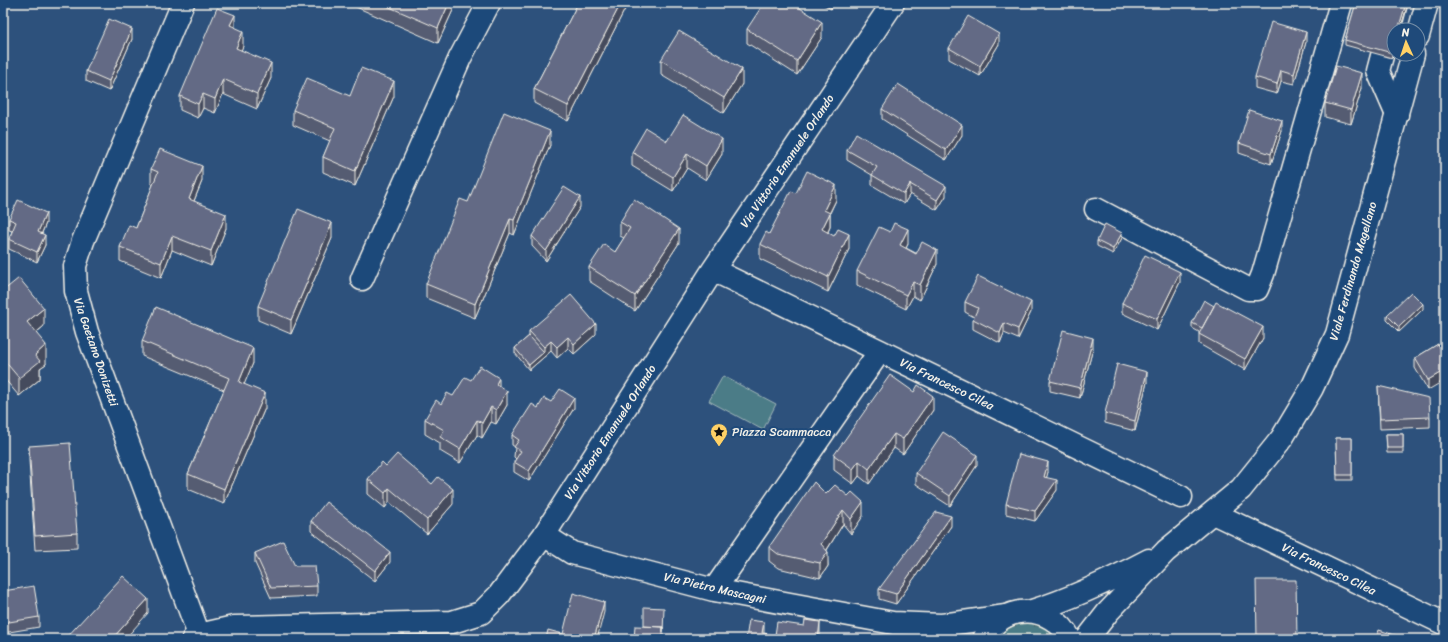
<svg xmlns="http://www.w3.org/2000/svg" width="1448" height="642" viewBox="0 0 1448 642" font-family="Sriracha,sans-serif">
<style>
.grass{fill:url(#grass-tufts);stroke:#a0b6b8}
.garden{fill:#4c7c87;stroke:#a0b6b8}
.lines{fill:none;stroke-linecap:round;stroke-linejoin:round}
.minor-casing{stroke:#f4f1e8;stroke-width:25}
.major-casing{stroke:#f4f1e8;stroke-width:25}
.minor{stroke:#1f4a7a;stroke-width:22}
.major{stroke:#1f4a7a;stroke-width:22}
.wall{fill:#555c72;stroke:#f4f1e8}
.shaded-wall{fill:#454b5d;stroke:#f4f1e8}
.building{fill:#636b85;stroke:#f4f1e8}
.labels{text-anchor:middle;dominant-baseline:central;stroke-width:4;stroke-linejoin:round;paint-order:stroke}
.street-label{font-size:12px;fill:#f4f1e8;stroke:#1f4a7a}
.poi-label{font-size:12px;fill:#f4f1e8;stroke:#1f4a7a;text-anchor:start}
</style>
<defs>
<pattern id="grass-tufts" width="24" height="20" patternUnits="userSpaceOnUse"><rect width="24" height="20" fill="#4c7c87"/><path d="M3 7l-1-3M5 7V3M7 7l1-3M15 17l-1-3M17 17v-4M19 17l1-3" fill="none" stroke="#4a6266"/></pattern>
</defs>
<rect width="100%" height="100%" fill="#2d517c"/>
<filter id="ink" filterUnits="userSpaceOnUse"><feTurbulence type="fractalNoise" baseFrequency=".025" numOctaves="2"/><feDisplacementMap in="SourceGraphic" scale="8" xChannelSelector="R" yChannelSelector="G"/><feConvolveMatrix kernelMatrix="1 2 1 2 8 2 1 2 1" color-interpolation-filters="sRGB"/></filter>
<g filter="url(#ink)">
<path class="grass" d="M1034,619L1061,639H996C1008,622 1015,622 1034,619Z"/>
<path class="garden" d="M723,376L776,404L763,430L709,401Z"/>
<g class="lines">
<g class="minor-casing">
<path id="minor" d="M183,3L83,241L75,266L76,291L87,332L199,635
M1396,3L1378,71L1397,115
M1096,209L1248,289H1257L1263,274L1341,3
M713,270L1181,497
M362,279L460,58L489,3
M1213,513L1445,624
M544,535L572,553L714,590L893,623L942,625L1006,616
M714,590L880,351
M193,639L199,635L234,627L452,622L481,613L499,595L544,535L713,270L893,3"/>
</g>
<g class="major-casing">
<path id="major" d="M1418,36L1427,3
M1032,611C1074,598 1111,580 1149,560
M984,639C1001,602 1052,603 1070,639
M1087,639L1108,612L1166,551L1241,489L1282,438L1312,388L1337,334L1413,54"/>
</g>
<use href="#minor" class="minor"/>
<use href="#major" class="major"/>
</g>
<path class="wall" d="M356,3H453V10L438,43L356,7Z
M578,3H628L568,121L534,103V89Z
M821,3H835L831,9Z
M1356,3H1408L1400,30H1394L1392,58L1345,45V40Z
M235,28L243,46L241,50L271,78L257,109L223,94L215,113L203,108L198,118L180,110V96Z
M747,29L822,37L797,75L747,43Z
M132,39L109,91L86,81V71Z
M1306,42L1294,84L1281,81L1277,94L1255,88V77Z
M999,44L980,76L949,59V48Z
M661,60L742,84L724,113L661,75Z
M1362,88L1351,124L1325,117V103Z
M350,96H394L355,186L323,172V157L330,141L293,125V110Z
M882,109L962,135L946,160L882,119Z
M1282,131L1271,164L1239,153V143Z
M667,141L722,154L706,180L687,168L673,191L632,166V152Z
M550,145L514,235L510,233L475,318L426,298V284L468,202Z
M847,150L946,196L937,210L910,194L904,204L872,185V175L847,160Z
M151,169L202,181L194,201L226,228L211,266L172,250L161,278L120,261V247L136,228L153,185L151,184Z
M796,193L836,200L830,213V227L828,232L849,249L828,292L760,259V244L769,234Z
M580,207L546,261L532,246V236Z
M9,219L46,223L42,233L45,245L37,262L9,249V239L12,231L9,230Z
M620,222L679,243L635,311L589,281V267L615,252L624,238L620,236Z
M332,238L291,334L258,320V306Z
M1122,238L1113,254L1097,246V241Z
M908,244L906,248L937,264L920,300L913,296L906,309L857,285V271Z
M1180,282L1157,330L1122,313V303Z
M3,291L44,326L36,333L46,364L40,368V379L19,396L3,377Z
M965,302L1031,312L1018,339L1004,333L1000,343L973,329V319L974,317L965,312Z
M1214,306L1263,338L1245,370L1199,344V332L1192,328V323Z
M1423,309L1399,332L1387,320V315Z
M529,331L596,334L574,354L568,348L557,358L551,351L529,370L515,353V348L529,336Z
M142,341L253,363L244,384L265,408L224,504L188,489V474L224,390L142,356Z
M1438,344L1428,390L1415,368V358Z
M1093,348L1080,398L1050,391V381Z
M471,380L499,386L507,405L496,424L491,422L482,438L477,435L460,463L440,451V443L425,434V419L441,404L453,396Z
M1147,382L1135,431L1105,423V413Z
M1378,386L1430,417V427L1380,429Z
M551,402L574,408L529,481L514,472V462L516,459L514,457L515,447L512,445V435Z
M933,410L903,454L894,448L869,484L859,476L853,484L834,470V455Z
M1386,434H1403V453H1387Z
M1336,438H1352V480H1337Z
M29,446L77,533V548L35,550L29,460Z
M977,465L950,506L916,484V473Z
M386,466L453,504L427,534L389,502L385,508L368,494V479Z
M1048,472L1046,478L1057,490L1035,521L1006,514V504Z
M826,494L863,516L851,534L843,524L827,550L828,566L820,578L778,568L769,561V547Z
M311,521L390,562L375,581L311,531Z
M951,526L896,604L879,599V589Z
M255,553L295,566L317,586V596L271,598L255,563Z
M3,591L39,617V627L3,633Z"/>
<path class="shaded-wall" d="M449,3H453V10L438,43V28Z
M621,3H628L568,121V106Z
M831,3H835L831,9Z
M1406,3H1408L1400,30H1398Z
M235,15V30L230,25Z
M822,22V37L797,75V61Z
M132,29V39L109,91V81Z
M243,31V46L236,63V48Z
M1306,32V42L1294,84V74Z
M999,34V44L980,76V66Z
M1394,46V51L1392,58V53Z
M271,63V78L257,109V94Z
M742,69V84L724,113V98Z
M1281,70V81L1277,94V84Z
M1362,73V88L1351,124V110Z
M223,79V94L215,113V99Z
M394,81V96L355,186V171Z
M203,94V108L198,118V104Z
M1282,121V131L1271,164V154Z
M962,125V135L946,160V150Z
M550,131V145L514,235V220Z
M722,139V154L706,180V166Z
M687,154V168L673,191V177Z
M202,166V181L189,213V199Z
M910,184V194L904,204V194Z
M836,185V200L824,224V210Z
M946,186V196L937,210V200Z
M580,197V207L546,261V251Z
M46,213V223L38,242V232Z
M830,213V227L822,244V229Z
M226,214V228L211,266V251Z
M510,219V233L475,318V304Z
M332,223V238L291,334V320Z
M679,229V243L635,311V296Z
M908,229V244L900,260V245Z
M1122,233V238L1113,254V249Z
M849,234V249L828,292V277Z
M45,235V245L37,262V252Z
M172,236V250L161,278V263Z
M937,250V264L920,300V285Z
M1180,272V282L1157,330V319Z
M913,282V296L906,309V295Z
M1031,302V312L1018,339V329Z
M1423,304V309L1399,332V327Z
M44,308V326L27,340V322Z
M1004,323V333L1000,343V333Z
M596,324V334L574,354V344Z
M1263,327V338L1245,370V359Z
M568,337V348L557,358V347Z
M1093,338V348L1080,398V388Z
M551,341V351L529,370V365L544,352V347Z
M46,345V364L40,368V379L19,396V378L35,355Z
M253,348V363L239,397V382Z
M1445,370V380L1428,390V380Z
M1147,372V382L1135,431V421Z
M499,378V392L496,384Z
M507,391V405L496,424V410Z
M265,393V408L224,504V489Z
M933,396V410L903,454V439Z
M574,398V408L529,481V471Z
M491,407V422L482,438V423Z
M477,420V435L460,463V449Z
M894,434V448L869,484V469Z
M977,455V465L950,506V496Z
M859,461V476L853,484V469Z
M1048,462V472L1044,487V477Z
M1057,480V490L1035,521V511Z
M389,488V502L385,508V493Z
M453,489V504L427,534V520Z
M863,502V516L851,534V519Z
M843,510V524L821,559V544Z
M951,516V526L896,604V594Z
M390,552V562L375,581V571Z
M828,552V566L820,578V563Z
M148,599V613L125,639H112Z
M604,602V612L597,639H594Z
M764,622V637L762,633Z
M820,622V639H818Z"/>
<path class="building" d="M380,3H449L438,28Z
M578,3H621L568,106L534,89Z
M764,3H792L822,22L797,61L747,29Z
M1356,3H1406L1398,30H1394V46L1392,53L1345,40Z
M217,8L235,15L230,25L243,31L236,48L271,63L257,94L223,79L215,99L203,94L198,104L180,96Z
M968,16L999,34L980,66L949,48Z
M109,19L132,29L109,81L86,71Z
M1271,22L1306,32L1294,74L1281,70L1277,84L1255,77Z
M679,31L742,69L724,98L661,60Z
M1336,66L1362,73L1351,110L1325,103Z
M361,68L394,81L355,171L323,157L335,128L293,110L307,78L350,96Z
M898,84L962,125L946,150L882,109Z
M1249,110L1282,121L1271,154L1239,143Z
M504,112L550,131L514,220L510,219L475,304L426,284L460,199L468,202Z
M683,115L722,139L706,166L687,154L673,177L632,152L646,128L667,141Z
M856,133L946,186L937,200L910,184L904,194L872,175L877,167L847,150Z
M160,149L202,166L189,199L226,214L211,251L172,236L161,263L120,247L129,225L136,228L158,172L151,169Z
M807,171L836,185L824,210L830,213L822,229L834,236L838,229L849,234L828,277L760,244L766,232L769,234L791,191L796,193Z
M564,187L580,197L546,251L532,236Z
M634,199L679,229L635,296L589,267L604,244L615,252L630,228L620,222Z
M18,200L46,213L38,232L45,235L37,252L9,239L16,222L9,219Z
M298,209L332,223L291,320L258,306Z
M894,223L908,229L900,245L916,254L922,242L937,250L920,285L913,282L906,295L857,271L879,227L890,232Z
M1105,224L1122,233L1113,249L1097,241Z
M1145,255L1180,272L1157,319L1122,303Z
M978,276L1031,302L1018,329L1004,323L1000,333L973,319L978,308L965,302Z
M19,278L44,308L27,322L46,345L35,355L40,361L19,378L3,359V291Z
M1411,292L1423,304L1399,327L1387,315Z
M571,295L596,324L574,344L568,337L557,347L551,341L544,347L529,331Z
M1204,300L1214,306L1202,328L1192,323Z
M1216,302L1263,327L1245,359L1199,334Z
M156,307L253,348L239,382L265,393L224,489L188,474L229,378L142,341Z
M1063,330L1093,338L1080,388L1050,381Z
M529,336L544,352L529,365L515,348Z
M1438,344L1445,356V370L1428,380L1415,358Z
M1117,364L1147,372L1135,421L1105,413Z
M480,366L499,378L496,384L507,391L496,410L491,407L482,423L477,420L460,449L440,437L444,430L425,419L436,400L441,404L447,393L453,396L465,377L471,380Z
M890,375L914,392L918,385L933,396L903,439L894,434L869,469L859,461L853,469L834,455Z
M1378,386L1429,398L1430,417L1380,419Z
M560,389L574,398L529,471L514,462L521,451L514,447L519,440L512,435L532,404L538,408L544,398L551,402Z
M943,432L977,455L950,496L916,473Z
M1386,434H1403V448H1387Z
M1336,438H1352V475H1337Z
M70,443L77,533L35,536L29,446Z
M397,454L432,484L438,477L453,489L427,520L389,488L385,493L368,479L382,462L386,466Z
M1019,454L1048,462L1044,477L1057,480L1035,511L1006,504Z
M814,482L826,494L835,485L848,496L852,492L863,502L851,519L843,510L821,544L828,552L820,563L778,554L769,547Z
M326,502L390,552L375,571L311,521Z
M936,512L951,516L896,594L879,589Z
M283,541L295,566H315L317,586L271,588L255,553Z
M123,576L148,599L112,639H65Z
M1256,580H1296L1297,639H1257Z
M34,586L39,617L3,623V591Z
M573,593L604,602L594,639H584L581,638V639H546L548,630L563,634Z
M644,607L664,608L663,632V627L644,626Z
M749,620L764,622L762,633L775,635L777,622L804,626L805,620L820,622L818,639H746Z
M635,626L663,627V639H634Z
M1379,630L1404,638L1403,639H1376Z"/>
</g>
<defs>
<g id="sight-pin" transform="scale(0.9)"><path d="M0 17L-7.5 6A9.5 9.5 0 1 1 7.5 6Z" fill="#ffd166" stroke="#1f4a7a"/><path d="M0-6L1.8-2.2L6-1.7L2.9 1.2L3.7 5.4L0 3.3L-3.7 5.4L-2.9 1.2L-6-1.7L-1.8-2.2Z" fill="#111"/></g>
</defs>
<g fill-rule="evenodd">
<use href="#sight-pin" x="719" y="432"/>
</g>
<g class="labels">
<g class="street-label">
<text transform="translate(787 161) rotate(-56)">Via Vittorio Emanuele Orlando</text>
<text transform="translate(1353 271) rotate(-74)">Viale Ferdinando Magellano</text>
<text transform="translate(96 352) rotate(71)">Via Gaetano Donizetti</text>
<text transform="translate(947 384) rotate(26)">Via Francesco Cilea</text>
<text transform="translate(610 432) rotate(-57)">Via Vittorio Emanuele Orlando</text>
<text transform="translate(1329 569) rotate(26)">Via Francesco Cilea</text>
<text transform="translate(715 588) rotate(13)">Via Pietro Mascagni</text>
</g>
<g class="poi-label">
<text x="732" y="432">Piazza Scammacca</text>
</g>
</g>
<rect width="1448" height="642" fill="none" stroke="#1f4a7a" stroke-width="16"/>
<rect x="8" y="8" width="1432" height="626" fill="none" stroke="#f4f1e8" stroke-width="1.5" filter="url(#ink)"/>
<g transform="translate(1406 42) rotate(357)"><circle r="19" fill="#1f4a7a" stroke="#748da6"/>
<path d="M0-3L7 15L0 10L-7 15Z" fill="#ffd166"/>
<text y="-6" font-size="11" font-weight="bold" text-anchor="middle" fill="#f4f1e8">N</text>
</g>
</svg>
